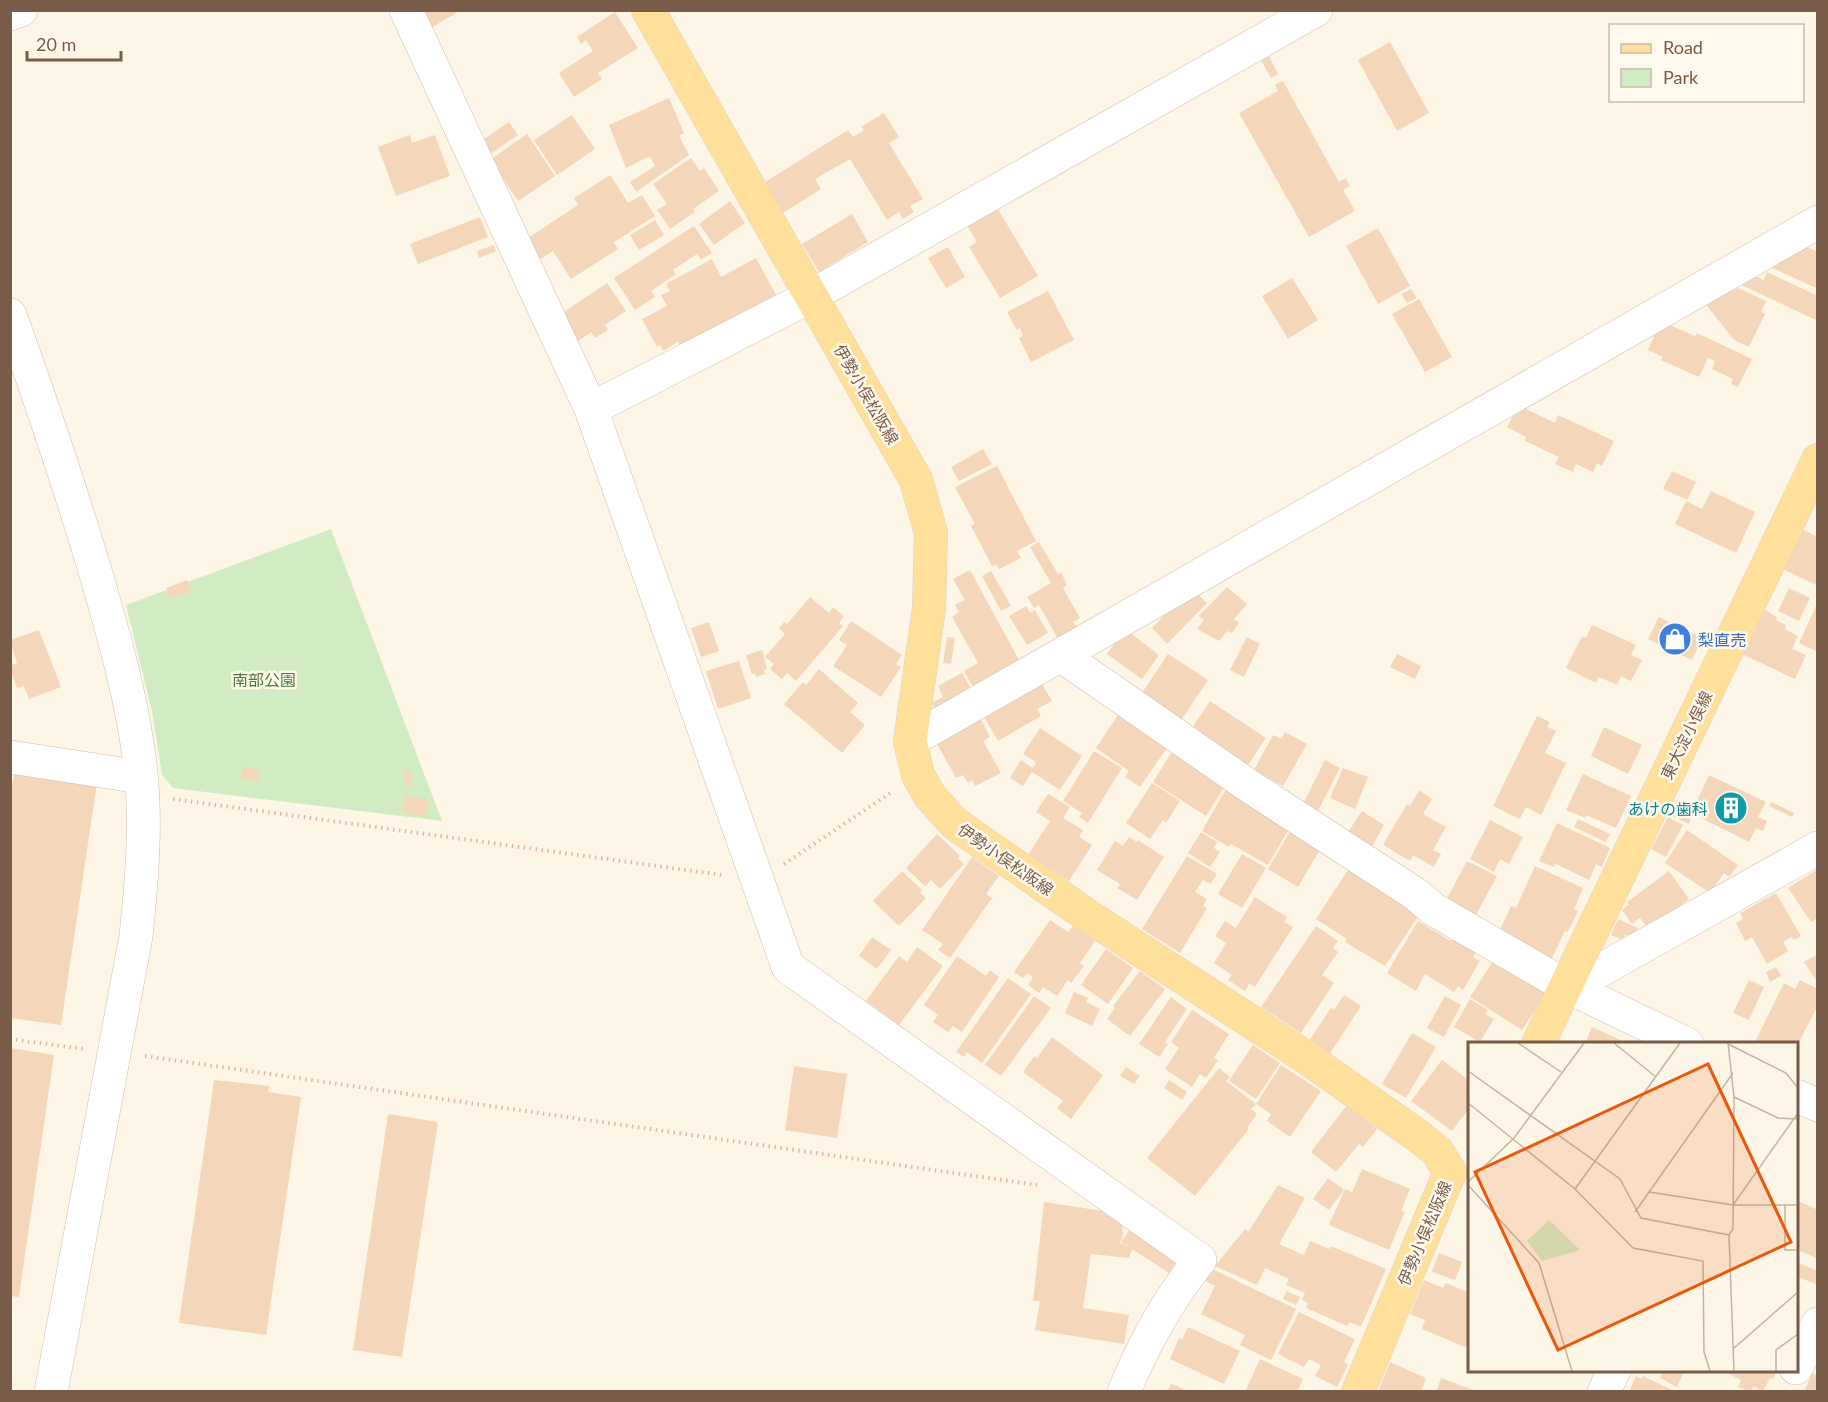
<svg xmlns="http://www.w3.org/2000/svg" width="1828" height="1402" viewBox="0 0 1828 1402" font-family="Lato,'Noto Sans JP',sans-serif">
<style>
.green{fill:#d1ecc3}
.building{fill:#f4d6bb}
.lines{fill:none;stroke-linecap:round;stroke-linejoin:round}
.minor-casing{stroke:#d0bdab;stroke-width:34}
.major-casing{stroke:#dcd5d0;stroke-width:34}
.path{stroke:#dab99e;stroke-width:4;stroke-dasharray:1.5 4.5;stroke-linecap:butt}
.minor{stroke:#fff;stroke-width:33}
.major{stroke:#ffe09b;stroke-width:33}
.labels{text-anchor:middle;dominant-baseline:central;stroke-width:5;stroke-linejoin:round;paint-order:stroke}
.street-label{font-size:16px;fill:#785c49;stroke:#fff9ed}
.shop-label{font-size:16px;fill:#366cbe;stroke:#fff9ed;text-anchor:start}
.park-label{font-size:16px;fill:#4e7f40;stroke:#fff9ed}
.culture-label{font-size:16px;fill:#0d838f;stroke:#fff9ed;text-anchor:end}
.inset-road{fill:none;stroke:#c4b3a2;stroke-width:1.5}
.view{fill:#e8590c;fill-opacity:0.15;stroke:#e8590c;stroke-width:3}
.inset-edge{fill:none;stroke:#785c49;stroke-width:3}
</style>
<rect width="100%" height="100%" fill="#fdf5e5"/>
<path class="green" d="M331,529L442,821L173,788L162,775L152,711L126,605Z"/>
<path class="building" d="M421,10H461L431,28Z
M615,12L638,48L598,73L602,79L574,97L559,73L593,51L586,40L581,44L577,37Z
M1390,42L1429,113L1397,131L1358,60Z
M1267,52L1278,74L1271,78L1259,57Z
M1283,81L1339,182L1346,178L1350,186L1343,190L1355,211L1309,237L1239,113L1278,91L1275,85Z
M669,98L684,133L679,136L689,155L636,192L630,182L655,166L650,156L626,168L609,125Z
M884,113L899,137L889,143L923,199L910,206L914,212L903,219L899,212L887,220L850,159L815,179L821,189L783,213L765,182L848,130L853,137L864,130L861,127Z
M572,115L595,149L557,175L534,140Z
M509,122L518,135L490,154L481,141Z
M527,134L555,176L518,201L490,160Z
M410,135L412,143L435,135L450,176L396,196L378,147Z
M691,158L700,171L704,168L719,191L693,209L695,212L670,229L657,210L667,204L653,184Z
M610,175L628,203L642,195L655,216L614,242L618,249L571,279L553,251L538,261L525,240L578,205L574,198Z
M730,201L745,223L714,245L699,224Z
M996,206L1038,276L1000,298L969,247L977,242L966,223Z
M852,214L868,242L819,272L802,244Z
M480,217L488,237L418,264L410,244Z
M655,220L664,235L639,250L630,235Z
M694,226L712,253L701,260L697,254L673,270L676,274L651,291L655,297L635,310L614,278Z
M1378,228L1410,286L1378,304L1346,246Z
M1798,243L1818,252V289L1766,265Z
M494,245L496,251L479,258L477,251Z
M948,247L965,277L946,288L928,258Z
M756,258L776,295L680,345L678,342L663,351L660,345L657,347L642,319L667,306L661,295L670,291L666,284L712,259L721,277Z
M1745,271L1764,280L1767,272L1818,296V321L1733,281Z
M1292,278L1318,320L1288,339L1262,296Z
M607,283L626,311L605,325L608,330L595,338L591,332L577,342L559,315Z
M1727,283L1735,291L1736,287L1766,301L1761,312L1765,314L1749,347L1734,340L1701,298Z
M1411,289L1417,298L1407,303L1401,294Z
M1048,291L1074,340L1031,362L1019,338L1023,336L1020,328L1017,330L1007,312Z
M1419,299L1452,357L1425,372L1392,314Z
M1661,321L1695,336L1697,333L1752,359L1738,387L1731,384L1733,379L1712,369L1715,361L1708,358L1699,377L1661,360L1663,357L1648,350Z
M1518,405L1555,423L1558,415L1614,441L1602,466L1597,463L1593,472L1576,464L1573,472L1555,464L1559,457L1525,441L1526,437L1507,427Z
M983,449L992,464L959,481L951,467Z
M997,466L1036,541L1017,551L1021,558L999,569L996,564L992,566L971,526L975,524L955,487Z
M1672,471L1696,482L1687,500L1663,489Z
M1711,491L1755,512L1736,553L1675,524L1686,501L1702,509Z
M1802,529L1818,537V586L1783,569Z
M1039,542L1058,574L1061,572L1067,585L1063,588L1080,618L1073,622L1077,628L1058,639L1039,605L1034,608L1027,597L1051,583L1030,547Z
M970,570L1020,662L973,687L964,671L978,663L952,617L959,612L955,605L965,600L953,579Z
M991,571L1011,606L1001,611L982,576Z
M187,580L191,592L169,599L166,588Z
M1227,587L1247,604L1234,619L1239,623L1232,633L1227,631L1219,641L1197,629L1204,620L1199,616Z
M1191,588L1207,603L1167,644L1152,628Z
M1789,588L1810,598L1799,621L1778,611Z
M810,597L829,613L833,607L844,616L839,623L843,626L796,681L787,673L782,679L770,669L774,664L765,657L785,634L779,628L784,622L787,624Z
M1818,602V652L1799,643Z
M1026,606L1030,613L1035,610L1048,633L1027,645L1009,616Z
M1763,609L1777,617L1776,620L1786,625L1785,629L1798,636L1792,649L1806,655L1795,679L1742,654Z
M1659,617L1702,638L1692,660L1648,639Z
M851,621L902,655L896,664L901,667L881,697L833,666L847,645L839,640Z
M709,622L719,651L701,657L691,628Z
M1592,625L1636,645L1631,655L1642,660L1631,681L1621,676L1617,685L1599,677L1596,683L1566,668L1582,636L1586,638Z
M1125,629L1159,655L1142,679L1107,654Z
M39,630L61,687L29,699L24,686L17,688L10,669V666L17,663L10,640Z
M947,637L955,638L951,664L943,663Z
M1247,637L1260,644L1244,677L1230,670Z
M762,650L767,669L764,670L765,674L756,677L755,673L752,674L746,655Z
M1168,654L1208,680L1180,722L1140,696Z
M1397,654L1421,666L1415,679L1390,667Z
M739,661L751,698L718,709L706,671Z
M819,669L858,703L850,712L865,725L842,753L784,704L803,682L806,685Z
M962,673L971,689L936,709L932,703L943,697L938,686Z
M1039,679L1052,701L1037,709L1041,716L998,741L981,712Z
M1210,701L1266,738L1246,768L1190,731Z
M1122,709L1171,742L1140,787L1125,777L1129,771L1096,748Z
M979,716L990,737L983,741L1001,773L975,786L972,780L968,783L963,775L956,778L935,740Z
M1537,716L1550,722L1547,727L1556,731L1545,753L1566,763L1541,815L1526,807L1520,819L1493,806Z
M1604,727L1642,745L1628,774L1591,756Z
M1040,728L1082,756L1060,790L1032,772L1023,786L1010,778L1021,760L1033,768L1036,762L1023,754Z
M1285,732L1307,744L1283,786L1254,770L1273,735L1281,739Z
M1175,747L1228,781L1206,816L1153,782Z
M1094,751L1122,768L1088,823L1079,817L1082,813L1063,801Z
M1325,760L1340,768L1316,815L1301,808Z
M243,767L259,769L258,782L241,780Z
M1343,768L1368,777L1355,809L1330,798Z
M409,769L414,785L407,787L402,771Z
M15,771L97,783L61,1025L10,1018V797Z
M1583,774L1631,796L1616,828L1586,815L1585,818L1566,810Z
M1709,775L1766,802L1758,817L1767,821L1763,831L1756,828L1749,842L1701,818L1704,810L1695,805Z
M1152,783L1180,801L1166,823L1163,820L1150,839L1126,823Z
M1227,787L1292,824L1268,865L1231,844L1229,847L1202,831Z
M1419,790L1432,799L1423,814L1446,827L1433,850L1441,854L1434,867L1413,855L1410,861L1383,845L1407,804L1410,806Z
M1048,794L1070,807L1063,818L1083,830L1079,837L1092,845L1069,881L1028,855L1050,821L1036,812Z
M405,795L429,800L426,817L402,813Z
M1676,800L1693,814L1689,824L1669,815Z
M1771,802L1794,813L1792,817L1769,806Z
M1362,811L1384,825L1370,850L1346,835Z
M1668,817L1683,825L1666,857L1651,849Z
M1578,819L1610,834L1606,842L1574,827Z
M1490,820L1523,837L1509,864L1500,859L1494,872L1470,859Z
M1557,823L1610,848L1602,867L1596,864L1589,880L1556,864L1554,867L1539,861Z
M1292,828L1322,846L1298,887L1268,869Z
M1687,830L1738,865L1729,877L1724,873L1710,893L1665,863Z
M1201,832L1217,842L1214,848L1220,852L1210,867L1188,853Z
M937,834L960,856L958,858L964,864L940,889L931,880L925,886L906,868Z
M1129,837L1137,842L1138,840L1164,857L1137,900L1117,888L1120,884L1097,870L1115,841L1123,846Z
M1242,854L1266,868L1242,908L1218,894Z
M1187,856L1217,874L1210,884L1203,880L1195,892L1207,899L1203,906L1207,908L1180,953L1142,929Z
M972,857L999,876L986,894L992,898L950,958L938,950L943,944L922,930Z
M1467,861L1497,876L1476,915L1446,900Z
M1352,864L1421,912L1385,966L1345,942L1347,939L1316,919Z
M1535,866L1583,888L1574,909L1578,911L1568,932L1565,931L1552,958L1498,934L1511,906L1516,908Z
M1818,869V918L1811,922L1788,888Z
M902,871L922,890L920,893L926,898L899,926L873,901Z
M1669,871L1689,899L1648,929L1640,918L1632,924L1622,910L1629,904L1627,902Z
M1776,893L1801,936L1794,940L1792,937L1783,942L1788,951L1767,964L1752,937L1745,941L1736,923L1743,919L1740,913Z
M1255,897L1287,917L1284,922L1293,927L1255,987L1249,984L1245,991L1228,980L1232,975L1214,963L1226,943L1215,936L1225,921L1236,928Z
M1618,919L1638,928L1633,938L1625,934L1623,940L1611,935Z
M1050,920L1068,932L1073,926L1095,941L1080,963L1084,966L1071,983L1068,980L1057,996L1043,987L1039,993L1028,985L1033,977L1027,973L1023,978L1014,972Z
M1418,921L1451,941L1452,939L1476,952L1473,957L1480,961L1463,990L1458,986L1454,992L1425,974L1416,991L1387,973Z
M1316,926L1338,941L1333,948L1338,952L1322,975L1334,983L1301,1033L1261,1007Z
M872,937L891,950L877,969L859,956Z
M917,947L943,966L899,1025L866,1001L899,956L907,962Z
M1106,949L1133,968L1108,1004L1081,985Z
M1818,954V983L1804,962Z
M957,956L986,976L990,970L999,977L962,1032L953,1026L948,1032L933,1022L938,1015L924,1005Z
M1495,958L1547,992L1522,1030L1470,997Z
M1776,967L1781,976L1770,982L1766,972Z
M1140,971L1165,989L1130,1036L1107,1019L1115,1008L1113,1006Z
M1008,978L1031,994L982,1063L967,1052L964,1057L956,1052Z
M1749,980L1764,987L1749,1020L1733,1013Z
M1800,980L1818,989V1005L1798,1044H1754L1784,983L1795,989Z
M1074,992L1088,998L1086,1002L1100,1009L1092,1026L1065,1013Z
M1344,995L1361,1006L1329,1055L1309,1041L1331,1008L1334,1010Z
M1034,996L1051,1008L1001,1076L985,1065Z
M1445,996L1461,1005L1444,1037L1427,1028Z
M1171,997L1187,1009L1165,1042L1168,1044L1159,1057L1139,1044Z
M1470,999L1488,1010L1485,1014L1494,1019L1480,1042L1454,1027Z
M1192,1010L1229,1034L1214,1058L1218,1060L1206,1078L1200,1074L1192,1087L1165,1069L1179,1048L1171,1042Z
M1592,1027L1629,1044H1585Z
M1412,1033L1436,1047L1406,1098L1382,1084Z
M1052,1037L1103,1075L1071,1119L1057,1108L1063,1101L1023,1072L1034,1056L1037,1058Z
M1253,1045L1280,1063L1256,1099L1229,1081Z
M10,1048L54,1055L19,1297L10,1296Z
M1442,1060L1470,1081V1107L1452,1131L1411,1101Z
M1281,1065L1321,1091L1290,1137L1267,1121L1271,1114L1256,1104Z
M794,1066L847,1074L837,1138L785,1130Z
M1126,1067L1140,1076L1134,1084L1120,1076Z
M1219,1068L1230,1077L1226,1081L1256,1104L1251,1109L1257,1114L1247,1128L1249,1129L1195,1196L1147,1158Z
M214,1080L269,1086L268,1092L301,1097L266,1335L179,1323Z
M1169,1080L1187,1092L1182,1100L1164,1088Z
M1347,1105L1377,1129L1363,1147L1359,1144L1336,1172L1311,1152Z
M388,1114L438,1122L402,1357L353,1350Z
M1362,1169L1410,1189L1401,1211L1405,1212L1389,1250L1329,1225L1345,1189L1352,1192Z
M1328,1178L1344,1190L1329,1210L1313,1199Z
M1278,1185L1305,1198L1279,1244L1304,1255L1310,1241L1330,1249L1331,1246L1386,1269L1361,1327L1350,1322L1347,1326L1306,1308L1308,1303L1302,1300L1305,1293L1286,1285L1289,1279L1265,1268L1257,1285L1215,1266L1245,1229L1249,1231Z
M1796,1200L1818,1210V1259L1796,1249Z
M1044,1202L1110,1212L1122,1224L1123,1235L1119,1246L1121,1243L1132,1249L1129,1258L1091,1254L1083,1308L1129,1315L1124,1344L1035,1330L1040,1301H1033Z
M1131,1228L1178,1259L1169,1273L1121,1242Z
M1439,1253L1462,1262L1455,1280L1432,1272Z
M1796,1262L1818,1271V1285L1796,1276Z
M1208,1267L1296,1309L1271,1360L1240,1345L1245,1335L1201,1314L1215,1286L1202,1279Z
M1424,1280L1443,1288L1446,1283L1470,1293V1349L1422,1329L1425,1320L1410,1314Z
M1286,1291L1300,1297L1296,1305L1283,1299Z
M1299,1312L1355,1339L1344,1362L1348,1365L1337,1387L1315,1376L1321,1365L1309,1359L1304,1367L1278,1354Z
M1188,1327L1240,1351L1224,1384L1170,1359L1179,1338L1182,1340Z
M1260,1359L1303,1379L1297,1392H1245Z
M1390,1362L1426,1378L1421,1392H1378Z
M1663,1370H1685L1677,1387L1660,1378Z
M1722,1370H1777L1773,1379L1770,1378L1763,1391L1753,1386L1751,1392L1738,1387L1741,1380Z
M1812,1373L1818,1376V1392H1804Z
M1636,1376L1642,1379L1643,1376L1676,1392H1636L1630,1389Z
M1441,1378L1476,1391V1392H1436Z
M1171,1383L1189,1392H1167Z"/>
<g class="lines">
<g class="minor-casing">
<path id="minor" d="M406,10L591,409L788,967L1200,1260C1168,1300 1143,1345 1124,1392
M10,14L21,10
M10,315C41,401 70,487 96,574C114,636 132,699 140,764C147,821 142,879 136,936L51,1392
M591,409L811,296L1316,10
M1062,656L1249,786L1417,895L1433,909L1566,986L1687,1044
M910,741L1818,222
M10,757L141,777
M1566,986L1599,971L1818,848
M1796,1096L1818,1105
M1796,1368L1818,1324
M1604,1392L1614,1370"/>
</g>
<g class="major-casing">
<path id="major" d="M648,10L916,480L931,533L929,608L910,741L918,775L930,796L954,823L1088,916L1310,1060L1418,1136L1437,1151L1450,1172
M1538,1044L1818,460
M1358,1392L1450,1172"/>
</g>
<path class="path" d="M173,799L722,875
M784,864L892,792
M10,1039L84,1049
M145,1056L1037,1185"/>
<use href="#minor" class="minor"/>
<use href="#major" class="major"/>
</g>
<defs>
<g id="shop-disc" transform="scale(1.725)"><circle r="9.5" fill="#3f7fe0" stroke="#fff9ed"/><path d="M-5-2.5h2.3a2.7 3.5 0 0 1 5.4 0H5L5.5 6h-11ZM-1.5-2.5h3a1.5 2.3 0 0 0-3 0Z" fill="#fff"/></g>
<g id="building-disc" transform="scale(1.725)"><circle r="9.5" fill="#0f9aa8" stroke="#fff9ed"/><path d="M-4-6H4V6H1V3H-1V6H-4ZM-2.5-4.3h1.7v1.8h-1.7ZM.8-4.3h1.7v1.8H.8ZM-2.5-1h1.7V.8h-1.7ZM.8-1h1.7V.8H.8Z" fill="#fff"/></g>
</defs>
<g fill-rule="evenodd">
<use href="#shop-disc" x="1675" y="639"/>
<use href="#building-disc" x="1731" y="808"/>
</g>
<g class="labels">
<g class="street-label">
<text transform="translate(867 394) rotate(60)">伊勢小俣松阪線</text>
<text transform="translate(1686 735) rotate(-64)">東大淀小俣線</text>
<text transform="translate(1006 859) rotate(35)">伊勢小俣松阪線</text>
<text transform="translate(1424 1233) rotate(-67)">伊勢小俣松阪線</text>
</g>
<g class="shop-label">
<text x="1698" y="639">梨直売</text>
</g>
<g class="park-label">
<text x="264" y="679">南部公園</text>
</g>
<g class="culture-label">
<text x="1708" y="808">あけの歯科</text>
</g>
</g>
<g transform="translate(1468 1042)">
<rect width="330" height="330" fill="#fdf5e5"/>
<path d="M81,178L112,208L74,219L59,199Z" fill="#d1ecc3"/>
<path class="inset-road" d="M50,1L93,30M146,1L188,35M260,1L266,55L265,187L261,193L266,329M260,2L318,31L330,46M0,29L152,137L173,176L261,193M266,55L310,76L328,77M0,61L107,147L165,206L235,219L236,310L242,329M0,140L46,96L116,1M0,143L71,221L104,329M107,147L212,1M181,150L265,163H330M265,163L330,71M317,163V208H330M167,170L265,31M265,307L330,250M308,329V308L330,292"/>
<path class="view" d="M240,22L323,200L90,308L7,130Z"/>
<rect width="330" height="330" class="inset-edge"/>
</g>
<rect width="1828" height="1402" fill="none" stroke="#785c49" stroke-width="24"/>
<rect x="1609" y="24" width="195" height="78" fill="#fff9ed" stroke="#c9baab" stroke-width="1.5"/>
<rect x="1621" y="44" width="30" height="9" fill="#ffe09b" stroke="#c9baab" stroke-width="1.5"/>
<text x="1663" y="54" font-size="18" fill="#785c49">Road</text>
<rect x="1621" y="69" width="30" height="18" fill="#d1ecc3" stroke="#c9baab" stroke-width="1.5"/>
<text x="1663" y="84" font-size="18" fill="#785c49">Park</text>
<path d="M27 51v9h94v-9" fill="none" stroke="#785c49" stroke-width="3"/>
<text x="36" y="51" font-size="18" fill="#785c49" stroke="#fff9ed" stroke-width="4.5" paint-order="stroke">20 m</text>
</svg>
